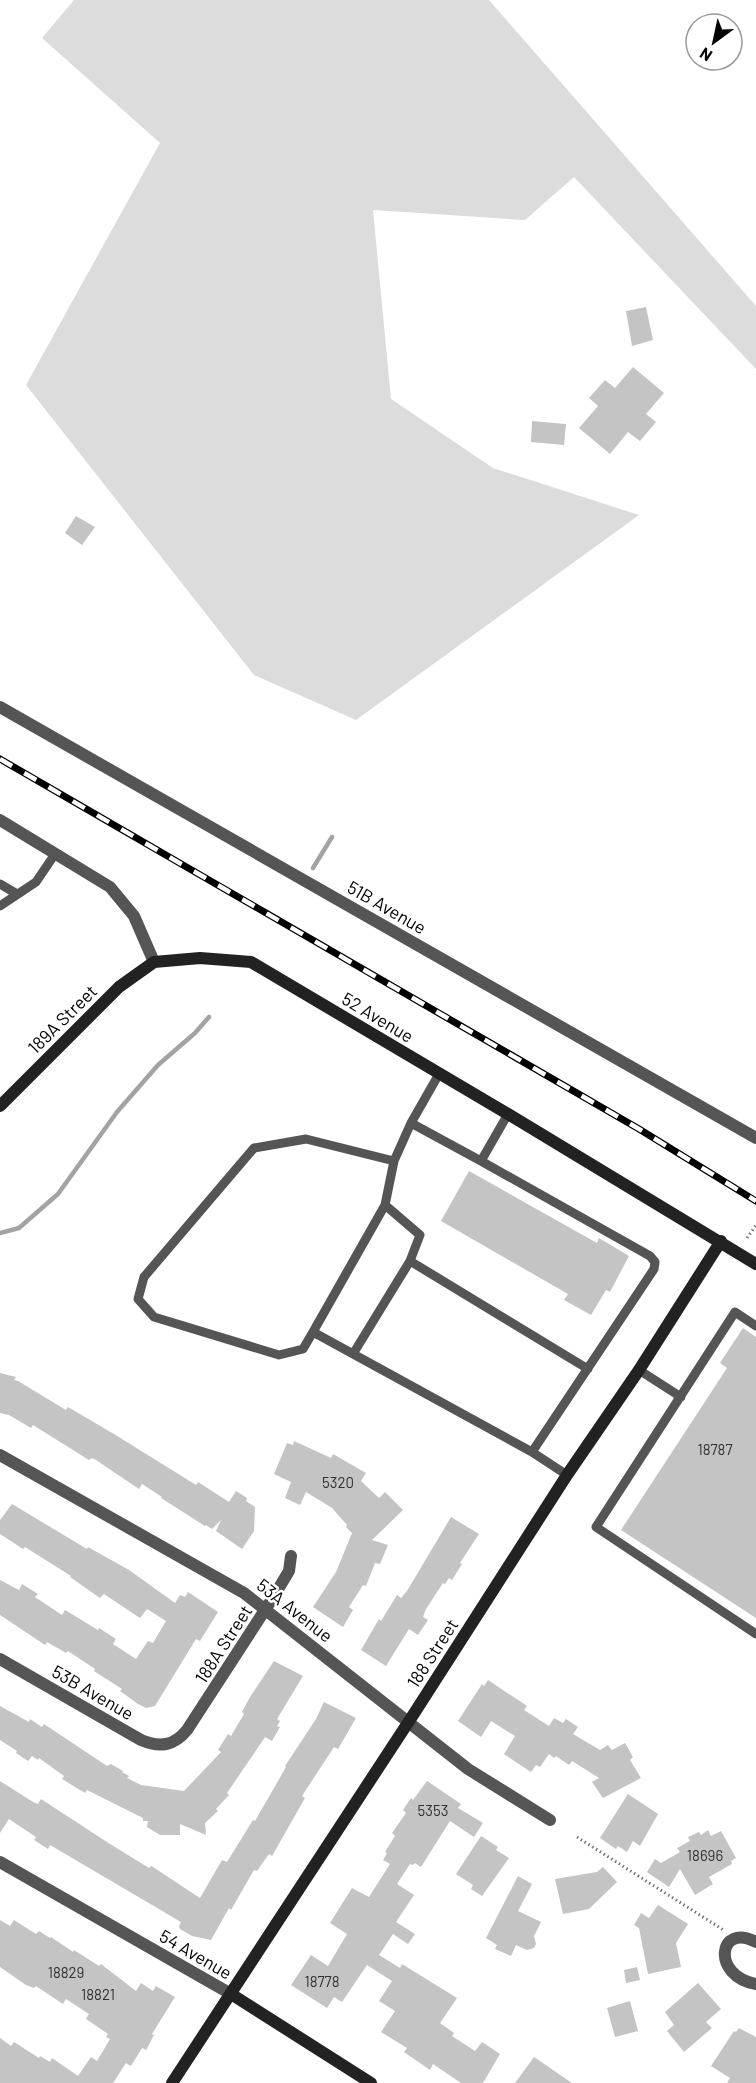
<svg xmlns="http://www.w3.org/2000/svg" width="756" height="2083" viewBox="0 0 756 2083" font-family="Barlow,sans-serif">
<style>
.green{fill:#dcdcdc}
.lines{fill:none;stroke-linecap:round;stroke-linejoin:round}
.stream{stroke:#a3a3a3;stroke-width:4.5}
.building{fill:#c4c4c4}
.path{stroke:#777;stroke-width:3;stroke-dasharray:1.5 3;stroke-linecap:butt}
.lane{stroke:#555;stroke-width:9}
.street{stroke:#555;stroke-width:12}
.secondary{stroke:#222;stroke-width:12}
.rail-casing{stroke:#000;stroke-width:7}
.rail{stroke:#fff;stroke-width:4.5;stroke-dasharray:14;stroke-linecap:butt}
.labels{text-anchor:middle;dominant-baseline:central;stroke-width:5;stroke-linejoin:round;paint-order:stroke}
.number-label{font-size:15px;fill:#313131}
.street-label{font-size:18px;fill:#000;stroke:#fff}
</style>
<rect width="100%" height="100%" fill="#fff"/>
<path class="green" d="M74,0H489L756,306V369L574,177L525,220L373,210L391,399L493,468L639,515L356,720L254,675L26,385L160,143L42,38Z"/>
<g class="lines">
<path class="stream" d="M313,868L332,837
M0,1233L19,1228L58,1194L117,1112L158,1065L195,1033L209,1017"/>
</g>
<path class="building" d="M646,307L653,340L632,346L626,311Z
M633,367L664,393L646,414L656,422L640,441L628,432L610,454L579,428L598,406L589,398L605,380L615,388Z
M532,421L566,424L564,445L531,442Z
M76,516L95,527L82,545L65,533Z
M469,1171L597,1243L599,1238L629,1256L610,1292L606,1290L591,1315L564,1300L568,1294L441,1221Z
M743,1328L756,1337V1618L621,1530L727,1368L720,1363Z
M0,1373L16,1377L14,1380L18,1381L66,1410L68,1407L114,1434L196,1485L198,1482L229,1502L236,1491L247,1498L246,1501L255,1507L254,1531L242,1549L216,1531L221,1520L212,1529L206,1525L205,1526L161,1498L162,1497L142,1484L139,1489L96,1460L92,1458L89,1460L33,1425L31,1428L9,1415L0,1413Z
M294,1441L331,1458L333,1454L366,1473L361,1481L379,1498L385,1492L403,1510L372,1540L388,1545L380,1564L375,1563L366,1586L363,1585L349,1607L353,1610L343,1627L313,1607L336,1572L352,1533L346,1527L347,1525L332,1508L306,1492L300,1505L285,1498L291,1482L274,1474L287,1443L293,1445Z
M12,1504L87,1549L88,1547L129,1570L175,1603L180,1595L185,1597L188,1592L218,1612L200,1641L196,1639L155,1706L146,1708L138,1704L120,1691L122,1689L94,1671L95,1669L68,1651L66,1653L47,1642L45,1645L0,1615V1580L19,1590L22,1584L38,1594L35,1597L62,1615L65,1610L98,1630L99,1628L116,1639L113,1644L136,1659L148,1641L153,1643L166,1621L147,1609L140,1618L104,1594L100,1598L70,1577L71,1576L25,1547L23,1549L0,1534V1520Z
M451,1517L479,1534L460,1563L462,1564L452,1580L449,1578L445,1584L443,1583L426,1609L423,1617L428,1620L418,1635L409,1629L386,1666L361,1650L379,1619L381,1621L397,1595L401,1598L407,1591Z
M274,1661L303,1676L277,1719L280,1721L277,1726L280,1727L272,1741L265,1737L259,1746L227,1793L229,1795L216,1809L218,1811L205,1823L206,1835L180,1824V1835H160L147,1827L148,1821H143V1818L87,1790L85,1793L62,1779L64,1776L39,1758L38,1760L32,1756L28,1761L16,1753L17,1751L0,1740V1706L29,1722L30,1719L42,1727L44,1724L107,1766L111,1764L123,1771L122,1772L129,1776L127,1778L141,1785L184,1791L221,1752L218,1750L228,1734L231,1736L244,1714L242,1712L250,1697Z
M488,1680L527,1706L524,1710L549,1726L554,1718L563,1723L566,1719L578,1727L573,1734L600,1750L608,1745L612,1750L625,1743L633,1757L630,1760L641,1778L603,1798L592,1782L599,1778L572,1761L569,1765L556,1756L554,1758L549,1754L540,1767L536,1765L531,1772L504,1754L515,1736L491,1721L481,1737L458,1721L482,1684L484,1686Z
M324,1702L356,1718L338,1749L334,1747L302,1796L305,1798L272,1856L269,1854L257,1871L254,1870L231,1910L229,1908L211,1940L192,1936L180,1929L179,1926L181,1922L50,1845L48,1849L34,1840L36,1837L9,1819L0,1833V1781L33,1802L38,1804L41,1799L110,1844L149,1868L151,1866L153,1867L200,1898L222,1860L227,1862L253,1820L255,1821L286,1767L285,1766L316,1719Z
M427,1781L461,1804L458,1808L483,1823L474,1837L450,1821L421,1867L415,1863L413,1865L410,1864L397,1884L414,1895L396,1922L415,1934L408,1944L393,1934L379,1955L400,1968L402,1964L457,1998L440,2023L454,2033L452,2036L475,2051L482,2042L500,2054L483,2083H461L433,2064L430,2070L404,2052L407,2048L381,2032L395,2011L379,2001L392,1981L367,1965L342,2002L334,1997L327,2008L291,1985L311,1955L328,1966L347,1934L330,1923L352,1888L369,1897L390,1864L383,1860L387,1853L385,1852L395,1836L392,1833L406,1813L403,1810L411,1798L413,1800Z
M628,1794L658,1814L640,1846L633,1841L627,1852L618,1846L616,1849L600,1838Z
M708,1830L711,1836L721,1831L736,1858L731,1861L732,1864L709,1877L713,1884L695,1895L680,1869L669,1887L647,1872L655,1859L661,1863L680,1852L677,1848L690,1841L688,1837L699,1832L701,1835Z
M481,1836L498,1847L496,1850L509,1858L482,1896L471,1889L473,1885L456,1874Z
M603,1867L617,1882L589,1909L563,1914L555,1879L597,1872Z
M518,1876L532,1884L518,1911L541,1922L534,1936L536,1944L534,1948L527,1950L516,1945L511,1956L495,1949L497,1945L486,1938Z
M658,1905L688,1924L676,1943L681,1967L648,1974L639,1928L634,1925L641,1913L649,1918Z
M0,1920L10,1926L14,1920L36,1934L39,1931L50,1938L51,1937L73,1952L74,1950L99,1966L101,1964L136,1991L141,1983L153,1991L156,1986L175,1997L152,2034L154,2035L146,2050L142,2048L131,2066L126,2063L113,2083H0V2038L11,2046L14,2042L39,2058L40,2056L50,2062L52,2058L78,2076L91,2057L97,2061L110,2039L106,2037L108,2034L86,2019L89,2014L66,1999L63,2004L36,1986L34,1988L26,1985L0,1967Z
M637,1967L640,1980L626,1983L624,1970Z
M698,1983L721,2009L706,2022L712,2028L684,2052L667,2031L674,2025L665,2012Z
M630,2001L638,2031L615,2037L607,2008Z
M739,2028L756,2037V2083H727L730,2078L711,2066L734,2031L736,2032Z
M534,2057L572,2083H515Z"/>
<g class="lines">
<path class="path" d="M747,1238L756,1225
M577,1837L725,1931"/>
<path class="lane" d="M0,884L17,894
M0,906L36,882L55,854
M439,1074L411,1123L394,1161L385,1205L313,1332L532,1452L567,1475
M411,1123L481,1161L508,1114
M481,1161L650,1256L655,1262L654,1269L532,1452
M385,1205L420,1235L410,1261L588,1369
M756,1326L735,1312L596,1527L756,1634
M313,1332L303,1349L279,1355L154,1317L138,1299L144,1277L254,1148L306,1139L394,1161
M353,1354L410,1261
M639,1370L681,1397"/>
<path class="street" d="M0,707L756,1138
M0,820L110,887L134,916L154,962
M0,1455L244,1593L468,1769L550,1820
M0,1659L141,1740C160,1748 174,1746 187,1730L274,1596L289,1571L291,1556
M0,1862L231,1994
M756,1942C718,1922 711,1976 756,1984"/>
<path class="secondary" d="M0,1106L119,987L154,962L200,958L251,962L508,1114L756,1264
M231,1994L371,2083
M172,2083L415,1712L567,1475L639,1370L721,1241"/>
<g class="rail-casing">
<path id="rail" d="M0,759L639,1129L756,1201"/>
</g>
<use href="#rail" class="rail"/>
</g>
<g class="labels">
<g class="number-label">
<text x="715" y="1449">18787</text>
<text x="338" y="1482">5320</text>
<text x="433" y="1810">5353</text>
<text x="705" y="1855">18696</text>
<text x="66" y="1972">18829</text>
<text x="322" y="1981">18778</text>
<text x="98" y="1994">18821</text>
</g>
<g class="street-label">
<text transform="translate(387 907) rotate(30)">51B Avenue</text>
<text transform="translate(378 1017) rotate(31)">52 Avenue</text>
<text transform="translate(62 1019) rotate(-45)">189A Street</text>
<text transform="translate(295 1610) rotate(38)">53A Avenue</text>
<text transform="translate(223 1644) rotate(-57)">188A Street</text>
<text transform="translate(432 1653) rotate(-57)">188 Street</text>
<text transform="translate(93 1692) rotate(30)">53B Avenue</text>
<text transform="translate(196 1954) rotate(30)">54 Avenue</text>
</g>
</g>
<g transform="translate(714 42) rotate(213)"><circle r="28" fill="#ffffff" stroke="#999999" stroke-width="1.5"/>
<path d="M0-4.5L10 22L0 15L-10 22Z" fill="#000000"/>
<text y="-9" font-size="16" font-weight="bold" text-anchor="middle" fill="#000000">N</text>
</g>
</svg>
